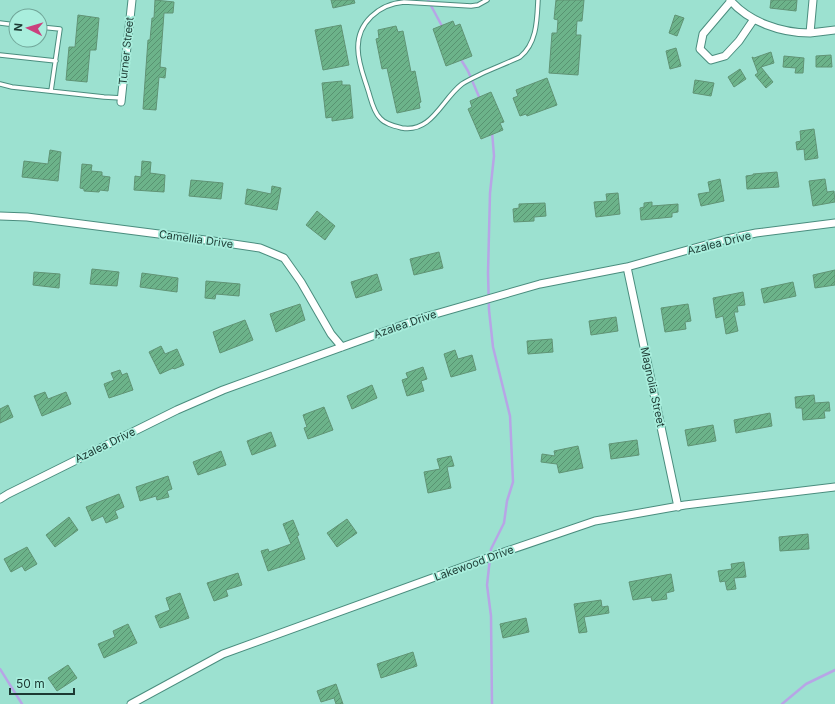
<svg xmlns="http://www.w3.org/2000/svg" width="835" height="704" viewBox="0 0 835 704" font-family="Inter,sans-serif">
<style>
.lines{fill:none;stroke-linecap:round;stroke-linejoin:round}
.stream{stroke:#b7a5e6;stroke-width:2.5}
.building{fill:url(#building-hatch);stroke:#609475}
.service-casing{stroke:#4a8d7e;stroke-width:5.5}
.minor-casing{stroke:#4a8d7e;stroke-width:9}
.service{stroke:#fff;stroke-width:3.5}
.minor{stroke:#fff;stroke-width:7}
.labels{text-anchor:middle;dominant-baseline:central;stroke-width:3.5;stroke-linejoin:round;paint-order:stroke}
.street-label{font-size:11px;fill:#1c3932;stroke:#a9eedd}
</style>
<defs>
<pattern id="building-hatch" width="6" height="6" patternUnits="userSpaceOnUse"><rect width="6" height="6" fill="#6cb38a"/><path d="M-1 1l2-2M0 6l6-6M5 7l2-2" fill="none" stroke="#589371"/></pattern>
</defs>
<rect width="100%" height="100%" fill="#9ce1d0"/>
<g class="lines">
<path class="stream" d="M428,0L443,28
M460,58L468,71L480,99
M492,131L494,156L490,193L488,273L489,310L493,347L510,416L513,482L507,501L504,523L491,549L487,585L491,616L492,704
M0,669L22,704
M782,704L806,684L835,670"/>
</g>
<path class="building" d="M155,0L174,2L173,13H164L160,67L166,68L165,78L159,77L156,110L143,109L148,40H150L152,18H154Z
M331,0H354L355,3L333,8Z
M556,0H584L582,21H577L576,35H581L578,75L549,73L552,33H557L558,20L554,19Z
M771,0H797L796,11L770,8Z
M78,15L99,18L96,50H90L87,82L66,80L69,47H75Z
M675,15L684,18L677,36L669,33Z
M453,21L455,26L460,24L472,56L446,66L433,29Z
M341,25L349,65L323,70L315,30Z
M396,26L398,32L403,31L411,72L415,71L421,102L419,103L420,108L397,113L387,68L382,69L376,39L379,38L378,30Z
M676,48L681,66L670,69L666,51Z
M771,52L774,63L761,67L773,82L766,88L755,75L758,73L752,57L754,58Z
M831,55L832,67H816V56Z
M784,56L804,58L803,73H795L796,68L783,67Z
M740,69L746,79L734,87L728,77Z
M547,78L557,105L527,116L526,114L520,116L513,98L518,96L516,90Z
M695,80L714,83L711,96L693,93Z
M342,81V85H350L353,118L332,121V117L326,118L322,83Z
M491,92L504,122L500,123L503,130L481,139L468,109L472,107L470,101Z
M814,129L818,158L805,160L804,149L797,150L796,142L801,141L800,131Z
M50,150L61,152L58,181L22,177L24,161L48,164Z
M142,161L151,162L150,173L165,175L164,192L134,190L135,176L141,177Z
M82,164L92,165L91,171L102,172V176L110,177L108,191L100,190L99,192L84,191V189L80,188Z
M777,172L779,187L747,189L746,176L753,175V174Z
M720,179L724,201L701,206L698,194L710,192L708,182Z
M825,179L827,192L834,191L835,202L813,206L809,181Z
M191,180L223,183L221,199L189,196Z
M272,186L281,188L277,210L245,204L247,189L271,194Z
M618,193L620,214L596,217L594,202L607,201L606,194Z
M652,202V206L678,204V212L672,213V217L641,220L640,208L644,207V203Z
M545,203L546,216L534,217V221L514,222L513,209L519,208V204Z
M317,211L335,226L325,240L306,225Z
M439,252L443,268L414,275L410,259Z
M92,269L119,272L117,286L90,284Z
M835,270V285L815,288L813,275Z
M34,272L60,274L59,288L33,285Z
M142,273L178,278L177,292L140,287Z
M377,274L382,290L356,298L351,282Z
M206,281L240,284L239,296L216,294L215,299L205,298Z
M793,282L796,296L764,303L761,289Z
M743,292L745,305L737,306L738,312H734L738,331L726,334L723,316L716,318L713,298Z
M300,304L305,320L276,332L270,314Z
M688,304L691,321L685,322L686,329L665,332L661,308Z
M616,317L618,331L591,335L589,321Z
M245,320L253,340L220,353L213,332Z
M552,339L553,352L528,354L527,341Z
M161,346L165,354L177,349L184,365L174,369L173,368L160,374L149,352Z
M455,350L458,359L472,355L476,370L451,377L444,354Z
M423,367L427,379L421,381L424,391L407,396L402,380L408,378L406,373Z
M120,370L122,375L127,373L133,390L109,398L104,384L114,380L111,373Z
M372,385L377,398L352,409L347,396Z
M45,392L48,399L66,392L71,404L42,416L34,396Z
M814,395L815,403L829,402L830,411H824L825,418L803,420L802,408H796L795,397Z
M8,405L13,417L0,423V409Z
M324,407L333,430L308,439L304,428L307,427L303,415Z
M770,413L772,426L736,433L734,420Z
M713,425L716,441L688,446L685,430Z
M271,432L276,446L252,455L247,441Z
M637,440L639,455L611,459L609,444Z
M578,446L583,468L559,473L557,464L541,462L542,454L555,456L554,451Z
M221,451L226,465L198,475L193,462Z
M451,456L454,466L447,467L451,488L428,493L424,472L440,469L437,459Z
M168,476L172,489L167,491L169,497L157,500L156,496L140,501L136,487Z
M119,494L124,507L115,511L118,518L106,523L103,516L92,521L86,507Z
M69,517L78,530L55,547L46,535Z
M347,519L357,533L337,547L327,533Z
M293,520L299,535L297,536L305,559L268,571L261,551L268,549L269,552L291,544L283,524Z
M808,534L809,549L780,551L779,537Z
M27,547L37,564L25,571L22,566L11,572L4,559Z
M744,562L746,577L734,578L736,589L727,590L725,581L720,582L718,571L732,569L731,564Z
M238,573L242,585L226,590L228,596L214,601L207,583Z
M671,574L674,591L666,593L667,599L652,601L651,597L633,600L629,582Z
M180,593L189,618L160,628L155,616L170,610L166,598Z
M601,600L602,607L608,606L609,613L584,617L587,632L579,633L574,604Z
M526,618L529,632L503,638L500,624Z
M128,624L137,643L104,658L98,644L115,637L113,631Z
M413,652L417,666L381,678L377,664Z
M68,665L77,678L57,691L48,678Z
M336,684L343,704H336L334,698L321,702L317,691Z"/>
<g class="lines">
<g class="service-casing">
<path id="service" d="M487,0L478,5L471,6L404,2C379,4 357,23 358,49C358,63 364,77 368,90C371,99 373,111 380,118C385,124 394,126 402,128C432,133 442,99 462,84C468,80 475,77 481,74C494,68 507,63 520,57C537,43 537,20 538,0
M0,23L16,25
M40,27L60,29L51,91
M0,55L56,61
M0,84L12,87L104,97L122,98"/>
</g>
<g class="minor-casing">
<path id="minor" d="M730,0C749,22 781,33 810,33C818,32 827,31 835,30
M731,1L703,34L700,49L711,60L725,56L739,41L754,19
M810,33L813,0
M121,102L132,0
M0,216L27,217L213,241L260,248L284,258L301,282L331,334L342,347
M627,267L678,507
M0,499L8,494L177,410L223,390L425,317L540,284L627,267L727,239L756,233L835,223
M131,704L223,654L504,552L595,521L685,505L835,487"/>
</g>
<use href="#service" class="service"/>
<use href="#minor" class="minor"/>
</g>
<g class="labels">
<g class="street-label">
<text transform="translate(126 51) rotate(-84)">Turner Street</text>
<text transform="translate(196 239) rotate(8)">Camellia Drive</text>
<text transform="translate(719 243) rotate(-14)">Azalea Drive</text>
<text transform="translate(405 324) rotate(-19)">Azalea Drive</text>
<text transform="translate(653 387) rotate(78)">Magnolia Street</text>
<text transform="translate(105 445) rotate(-26)">Azalea Drive</text>
<text transform="translate(474 563) rotate(-20)">Lakewood Drive</text>
</g>
</g>
<g transform="translate(28 28) rotate(275)"><circle r="19" fill="#a9eedd" stroke="#71a699"/>
<path d="M0-3L7 15L0 10L-7 15Z" fill="#ca417d"/>
<text y="-6" font-size="11" font-weight="bold" text-anchor="middle" fill="#1c3932">N</text>
</g>
<path d="M10 688v6h64v-6" fill="none" stroke="#1c3932" stroke-width="2"/>
<text x="16" y="688" font-size="12" fill="#1c3932" stroke="#a9eedd" stroke-width="3" paint-order="stroke">50 m</text>
</svg>
